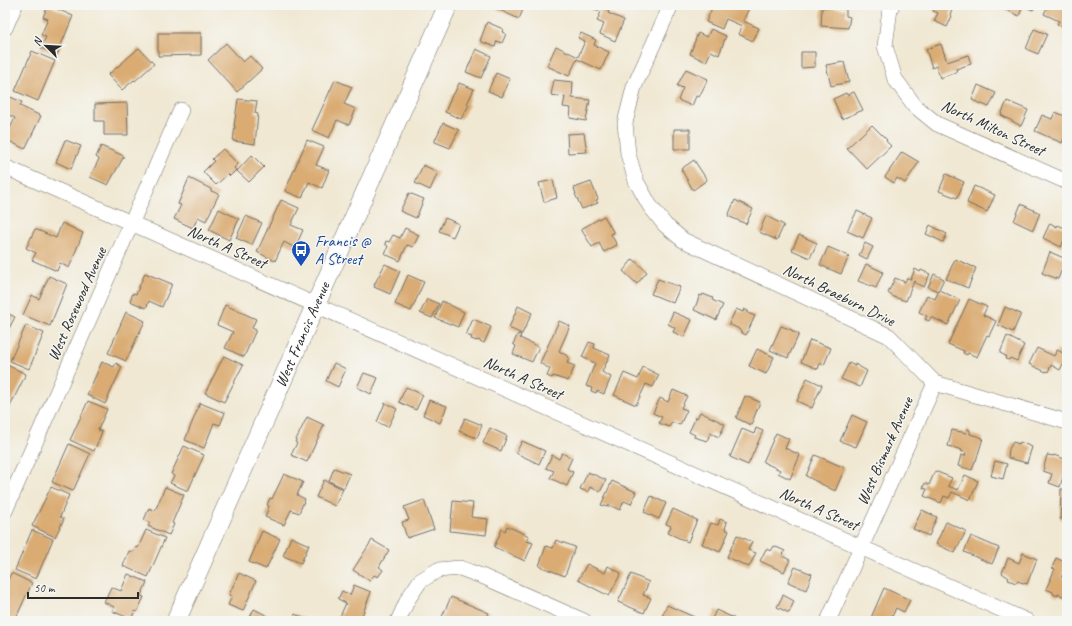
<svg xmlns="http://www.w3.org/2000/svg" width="1072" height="626" viewBox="0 0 1072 626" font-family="Caveat,sans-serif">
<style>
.building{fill:#daac73}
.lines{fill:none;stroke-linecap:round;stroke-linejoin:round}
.minor-casing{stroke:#706d66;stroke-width:16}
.major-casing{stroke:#706d66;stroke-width:20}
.minor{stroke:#fff;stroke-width:15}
.major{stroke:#fff;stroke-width:19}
.labels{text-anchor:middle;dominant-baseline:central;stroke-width:3;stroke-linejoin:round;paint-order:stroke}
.street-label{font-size:16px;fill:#2b2b2b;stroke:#f6f6f2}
.transit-label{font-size:16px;fill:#164399;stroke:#f6f6f2;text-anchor:start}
</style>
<rect width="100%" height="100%" fill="#f6f6f2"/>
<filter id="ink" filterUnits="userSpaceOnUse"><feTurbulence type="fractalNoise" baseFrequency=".025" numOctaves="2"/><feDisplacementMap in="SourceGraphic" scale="8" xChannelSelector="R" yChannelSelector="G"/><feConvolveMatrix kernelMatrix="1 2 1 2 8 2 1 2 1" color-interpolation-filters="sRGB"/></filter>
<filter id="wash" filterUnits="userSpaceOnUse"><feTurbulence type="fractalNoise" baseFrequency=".012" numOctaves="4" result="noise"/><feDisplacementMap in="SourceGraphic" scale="16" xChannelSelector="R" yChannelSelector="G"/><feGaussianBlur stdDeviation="0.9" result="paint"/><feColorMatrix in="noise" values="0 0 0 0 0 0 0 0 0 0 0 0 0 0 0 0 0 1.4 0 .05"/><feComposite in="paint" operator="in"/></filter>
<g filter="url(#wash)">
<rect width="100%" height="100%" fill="#f0e8d3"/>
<g id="blocks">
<path class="building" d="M48,5L73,16L57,55L41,48L46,37L41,35L48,19L43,17Z
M496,5H525L519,19L495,8Z
M590,5H607L605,9L609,11L608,13L624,20L615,41L600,34L604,24L597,21L601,12L589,7Z
M711,5H742L749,8L743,21L759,28L753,41L738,34L742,26L726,19L722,29L706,22L712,8H710Z
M936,5H954L950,15L952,16L947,27L934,21L938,13L933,11Z
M1001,5H1035L1033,10L1023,6L1019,16L1000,7Z
M1048,5H1067V29L1057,24L1059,21L1044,14Z
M822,7L846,9V16L850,17L848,28L821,26Z
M487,22L503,29L502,32L506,34L502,43L497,41L495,47L480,41Z
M711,29L726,36L719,55L711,51L706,62L690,54L698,33L707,37Z
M1034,29L1047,34L1038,54L1026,49Z
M158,33H201V55L158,56Z
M581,33L596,40L594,45L609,52L601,70L577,59L569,76L547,66L556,46L578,57L585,41L578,38Z
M226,43L243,62L250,56L262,69L237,92L208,60Z
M941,44L947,62L968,55L971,64L956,69L957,72L940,78L936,66L932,68L926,49Z
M139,48L154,64L135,81L134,80L122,90L108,75Z
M476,49L491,56L481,78L466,72Z
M32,51L55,61L38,101L15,91Z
M801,52H815V67L801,68Z
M844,62L849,82L831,86L826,65Z
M686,69L708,79L699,97L696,96L692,106L678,100L683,88L677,86Z
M496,73L510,79L502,97L488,91Z
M335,80L352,87L344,104L356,109L349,125L337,120L329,138L312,130Z
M554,80L573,82L572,98L590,100L586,121L570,118L571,108L563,107L565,97L551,95Z
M459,83L474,89L467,104L469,105L461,119L445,112L453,93L454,94Z
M978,85L996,93L989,107L972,100Z
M854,92L863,110L842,119L833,99L846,93L847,95Z
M8,96L22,102L20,106L41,116L25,149L5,139L15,118L5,113V103Z
M238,99L257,101L255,113L258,114L255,144L233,141L235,126H234Z
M1007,101L1028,110L1021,126L1001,115Z
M127,103L128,135H104V121H95V104Z
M1055,112L1067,117V131L1062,143L1035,131L1042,115L1052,119Z
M443,123L459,130L450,148L435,142V140Z
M872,125L887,140L886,141L891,146L867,169L847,148Z
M674,129H690V149H674Z
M584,133L587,152L568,153L567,134Z
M65,140L81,146L71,169L56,162Z
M307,140L324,147L316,165L329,170L322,188L309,182L302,198L285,191Z
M101,146L124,156L108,185L90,177L99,159L96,157Z
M223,149L238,164L234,168L236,170L230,176L228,174L216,185L203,172L214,161L212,159Z
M902,152L919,162L905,183L897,178L894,183L885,177Z
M252,155L264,167L249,182L237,171Z
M694,160L707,180L693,190L681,169Z
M423,165L438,172L430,190L415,183Z
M946,174L964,182L957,198L939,191Z
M189,178L211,189V191L219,194L206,221L198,217L193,228L174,219L181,205L178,204Z
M553,180L557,198L544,202L539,183Z
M591,182L598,199L596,200L598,203L582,209L575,194H576L574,188Z
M974,186L995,195L987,212L967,203Z
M409,193L424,199L416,218L400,211Z
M5,200L8,202L5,209Z
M281,200L299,208L291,225L303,230L295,248L284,242L275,261L257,252Z
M735,200L753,209L746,224L728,216Z
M1021,204L1040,213L1033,230L1014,221Z
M219,209L239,219L229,240L209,230Z
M857,211L872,218L863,238L847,231Z
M246,216L262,223L252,245L236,238Z
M604,216L614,233L611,234L617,245L604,252L599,243L592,247L581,229Z
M766,216L784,225L777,240L759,232Z
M445,218L459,224L453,237L439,231Z
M62,223L83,233L69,268L60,263L57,271L32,260L36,253L26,248L35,229L56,238Z
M1050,223L1057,227L1058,225L1067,229V233L1061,247L1043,238Z
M930,225L947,234L943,242L926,234Z
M405,228L419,235L413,247L407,245L400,261L385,254L388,246L385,244L386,241L389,242L393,235L400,238Z
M799,235L817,243L810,258L792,250Z
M865,243L873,247L867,259L859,255Z
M828,247L849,256L841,274L820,265Z
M1050,252L1066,259L1058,279L1042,273Z
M633,259L647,272L637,284L623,271Z
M955,259L976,268L968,288L946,279Z
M385,264L400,271L390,294L374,287L375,285H374Z
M866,264L883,272L876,288L858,281Z
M915,269L920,272L921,270L930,274L924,287L915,283L914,281L906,301L894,297L888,293L895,278L905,282L907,278L911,279Z
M145,273L172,284L162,307L149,301L146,308L130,301L133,293L136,294Z
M934,274L944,279L938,291L928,287Z
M408,275L424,282L411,311L395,304Z
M49,276L67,284L50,326L23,315L32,295L39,299Z
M658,279L680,287L673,303L651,294Z
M939,290L960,300L948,325L931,317L929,321L925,319L927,316L919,312L927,295L935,299Z
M703,294L713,298L712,300L723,305L716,320L694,310L700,295L702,296Z
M427,299L439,304L432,318L420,313Z
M969,299L987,307L983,315L996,321L989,336L987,335L977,357L968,353L967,355L963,353L964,351L948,344Z
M442,301L464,312L458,327L435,318Z
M225,305L256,319L252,328L256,330L244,357L225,348L233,332L217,325Z
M518,306L532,313L522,334L509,328Z
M1005,307L1021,314L1013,332L998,325Z
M736,309L743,312L744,309L748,311V313L755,316L746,335L742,333V332L739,330V329L729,324Z
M5,312L15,317L6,334L5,333Z
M126,312L145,321L126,361L108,353Z
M673,312L692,320L684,337L673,332L675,328L668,324Z
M473,319L491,327L484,343L478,340L477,341L471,339L472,337L466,335Z
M559,321L570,326L559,351L569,357L567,363L575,366L568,381L553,376L552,378L547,376L550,369L540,363Z
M26,325L44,333L29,369L10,361Z
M781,326L792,330V331L799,334L788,358L770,350Z
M518,334L521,335L520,338L539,347L532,362L513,354L516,346L513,344Z
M1007,336L1024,345L1017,361L1010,358L1009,360L1005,359L1006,356L1000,353Z
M810,340L831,348L824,365L820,363L818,369L801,362Z
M589,342L595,344L594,348L610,355L602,372L611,377L604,394L597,391L596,393L591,391L592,388L586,386L595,363L582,357Z
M1037,348L1054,356L1057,350L1067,355L1060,370L1051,365L1048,372L1046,371V372L1029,364Z
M757,349L774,357L766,374L749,366Z
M224,356L243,365L224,402L205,393Z
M102,362L114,367L116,363L122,367L105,404L87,395Z
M334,363L346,369L338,387L326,381Z
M849,363L855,366V364L867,371L860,387L841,379Z
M7,365L26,374L8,410L5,409V369Z
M643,367L659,375L653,387L646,384L636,405L614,395L624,373L638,379Z
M1066,370H1067V387L1064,386Z
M364,373L378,378L371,394L357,387Z
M807,378L822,385L812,408L797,401Z
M406,387L423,395L416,410L399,402Z
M673,390L687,396L681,408L687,410L680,425L672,422L669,427L659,423L662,417L653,413L660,398L668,402Z
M745,396L760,402L751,425L736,418Z
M429,400L447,406L440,423L423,415Z
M88,401L107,409L98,430L102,432L94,451L70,440Z
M200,403L225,413L220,425L214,423L204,448L185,440Z
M385,403L397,409L388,427L377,422Z
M700,412L725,424L719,437L710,433L707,441L694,437L695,435L689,432L696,417L697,418Z
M852,415L867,422L856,447L840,441Z
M307,417L324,425L307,462L291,455L297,443L295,442Z
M465,418L482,425L477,438L459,431Z
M490,428L507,436L501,451L483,443Z
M756,428L763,431L748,465L730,457L742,429L754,434Z
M967,429L970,430V434L983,438L976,461H975L972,470L958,466L961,455L965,456L966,453L961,451L962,450L948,446L952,430L966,433Z
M776,433L789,439L785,448L800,455L790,479L778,473L780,470L763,462Z
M522,441L545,451L539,464L516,453Z
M1013,442L1019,444L1020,442L1032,447L1027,463L1008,458L1009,449Z
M69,444L90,454L73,491L52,482Z
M184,446L204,455L188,491L170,483L174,476L171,474Z
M562,453L572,458L567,469L573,472L567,486L550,478L554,471L546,468L552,455L559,459Z
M815,455L845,468L835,491L806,476Z
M1047,455L1054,456V455L1067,460V477L1063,476L1060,487L1049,483L1052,474L1043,471Z
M995,461L1007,464L1003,479L991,476Z
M334,468L350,474L344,488L329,481Z
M935,471L952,478L948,486L958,490L965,475L978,481L970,500L952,492L949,498L944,496L941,503L924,496L927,489L923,488L925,483L929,485Z
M588,472L606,480L600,492L590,487L588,492L580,489Z
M284,474L303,482L297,495L305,499L299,513L291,510L284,525L265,517L269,506L267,505L270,498L272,499Z
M324,480L343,489L335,506L316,497Z
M612,481L636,492L631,504L624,501L620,510L609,505L608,507L601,505Z
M51,487L69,495L60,517L64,519L55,537L32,526Z
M165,487L184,495L172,523L174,524L169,535L148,526L150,523L144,520L149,508L155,511Z
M1061,489H1067V519H1060Z
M651,496L666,503L659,519L644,512Z
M424,500L434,529L407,538L402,522L409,520L404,507Z
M453,501L473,503L471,517L488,519L486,535L450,531Z
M673,509L697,520L688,542L668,533L671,526L666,524Z
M922,510L937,517L929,536L913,529Z
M720,519L727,522L725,529L729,531L720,552L702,544L711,523L718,525Z
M946,522L966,531L955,553L936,544Z
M507,526L529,536L527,541L533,543L525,561L494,547L502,529L505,531Z
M32,530L53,539L36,579L15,570Z
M146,530L165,538L148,577L123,566L129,551L133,552L136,547L138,548Z
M262,531L280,539L266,569L249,562Z
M737,535L752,542L748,550L756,553L749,567L727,557Z
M971,536L999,548L992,564L964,552Z
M291,537L309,545L301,563L283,556Z
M372,540L389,550L379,567L383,570L378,577L374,575L370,581L353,570Z
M556,540L575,547L565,576L539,566L546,546L553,548Z
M774,546L785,551L782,556L790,560L784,572L760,561L766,549L771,551Z
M1023,553L1037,559L1027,584L1017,581L1016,583L1008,580L1009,578L1002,573L1008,558L1019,563Z
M1056,558L1067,563V567L1061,577L1067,580V593L1065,597L1058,594V596L1053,594V592L1046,589L1055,569L1052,568Z
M587,564L605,573L608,566L621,573L609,596L578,580Z
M795,567L812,574L806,590L788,582Z
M11,573L32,583L15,620L5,616V587Z
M239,573L256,581L243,611L228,605L232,596L229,595Z
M128,574L147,582L141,596L144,597L137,612L135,611L131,619L112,611L114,607L104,602L111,587L121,591Z
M631,574L649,582L643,595L651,598L644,613L618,602Z
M354,585L371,592L360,621H338L346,603L338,599L342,591L350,595Z
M884,588L910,600L904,612L896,608L890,621H872L870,620Z
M783,595L794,601L789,613L777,607Z
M451,597L489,613L485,621H440Z
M667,605L703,621H665L661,619Z
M254,609L274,619L273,621H248Z
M716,610L734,618L733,621H711Z
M295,614L309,621H291Z"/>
</g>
</g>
<g filter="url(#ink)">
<use href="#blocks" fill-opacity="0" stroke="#706d66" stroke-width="1"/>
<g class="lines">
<g class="minor-casing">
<path id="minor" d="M671,5L634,87L625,123L628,154L636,181L650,206L665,225L683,240L889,336L935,383L1067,422
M892,5L890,9L885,46L895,79L915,106L937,124L1067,182
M5,28L15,5
M5,167L1027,621
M5,511L181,110
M398,621L408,599L420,581L438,570L460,568L484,577L584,621
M828,621L935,383"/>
</g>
<g class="major-casing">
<g id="major">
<path id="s1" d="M176,621L448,5"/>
</g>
</g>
<use href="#minor" class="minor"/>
<use href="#major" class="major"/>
</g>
</g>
<defs>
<g id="bus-pin" transform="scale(1)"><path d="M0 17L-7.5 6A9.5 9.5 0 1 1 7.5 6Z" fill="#1a4fb4" stroke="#f6f6f2"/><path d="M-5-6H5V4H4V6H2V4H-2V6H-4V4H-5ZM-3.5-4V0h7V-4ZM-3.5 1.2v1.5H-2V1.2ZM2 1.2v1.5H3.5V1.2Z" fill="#fff"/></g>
</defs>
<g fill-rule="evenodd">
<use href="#bus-pin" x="301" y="250"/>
</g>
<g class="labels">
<g class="street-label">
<text transform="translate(993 128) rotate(25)">North Milton Street</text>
<text transform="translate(227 247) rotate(24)">North A Street</text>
<text transform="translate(839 295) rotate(26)">North Braeburn Drive</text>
<text transform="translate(77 304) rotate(-66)">West Rosewood Avenue</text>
<text stroke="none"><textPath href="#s1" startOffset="313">West Francis Avenue</textPath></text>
<text transform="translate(523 378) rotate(24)">North A Street</text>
<text transform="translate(885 451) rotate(-66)">West Bismark Avenue</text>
<text transform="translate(819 509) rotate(24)">North A Street</text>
</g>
<g class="transit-label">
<text x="315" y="241">Francis @<tspan x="315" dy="18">A Street</tspan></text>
</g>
</g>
<rect width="1072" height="626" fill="none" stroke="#f6f6f2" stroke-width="20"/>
<g transform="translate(46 46) rotate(294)" stroke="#f6f6f2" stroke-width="3" paint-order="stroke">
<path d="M0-3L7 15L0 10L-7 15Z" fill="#2b2b2b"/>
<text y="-6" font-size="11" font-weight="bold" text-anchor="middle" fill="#2b2b2b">N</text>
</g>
<path d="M28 592v6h110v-6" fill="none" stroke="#2b2b2b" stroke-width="2"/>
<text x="34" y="592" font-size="12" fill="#2b2b2b" stroke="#f6f6f2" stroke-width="3" paint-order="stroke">50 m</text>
</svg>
